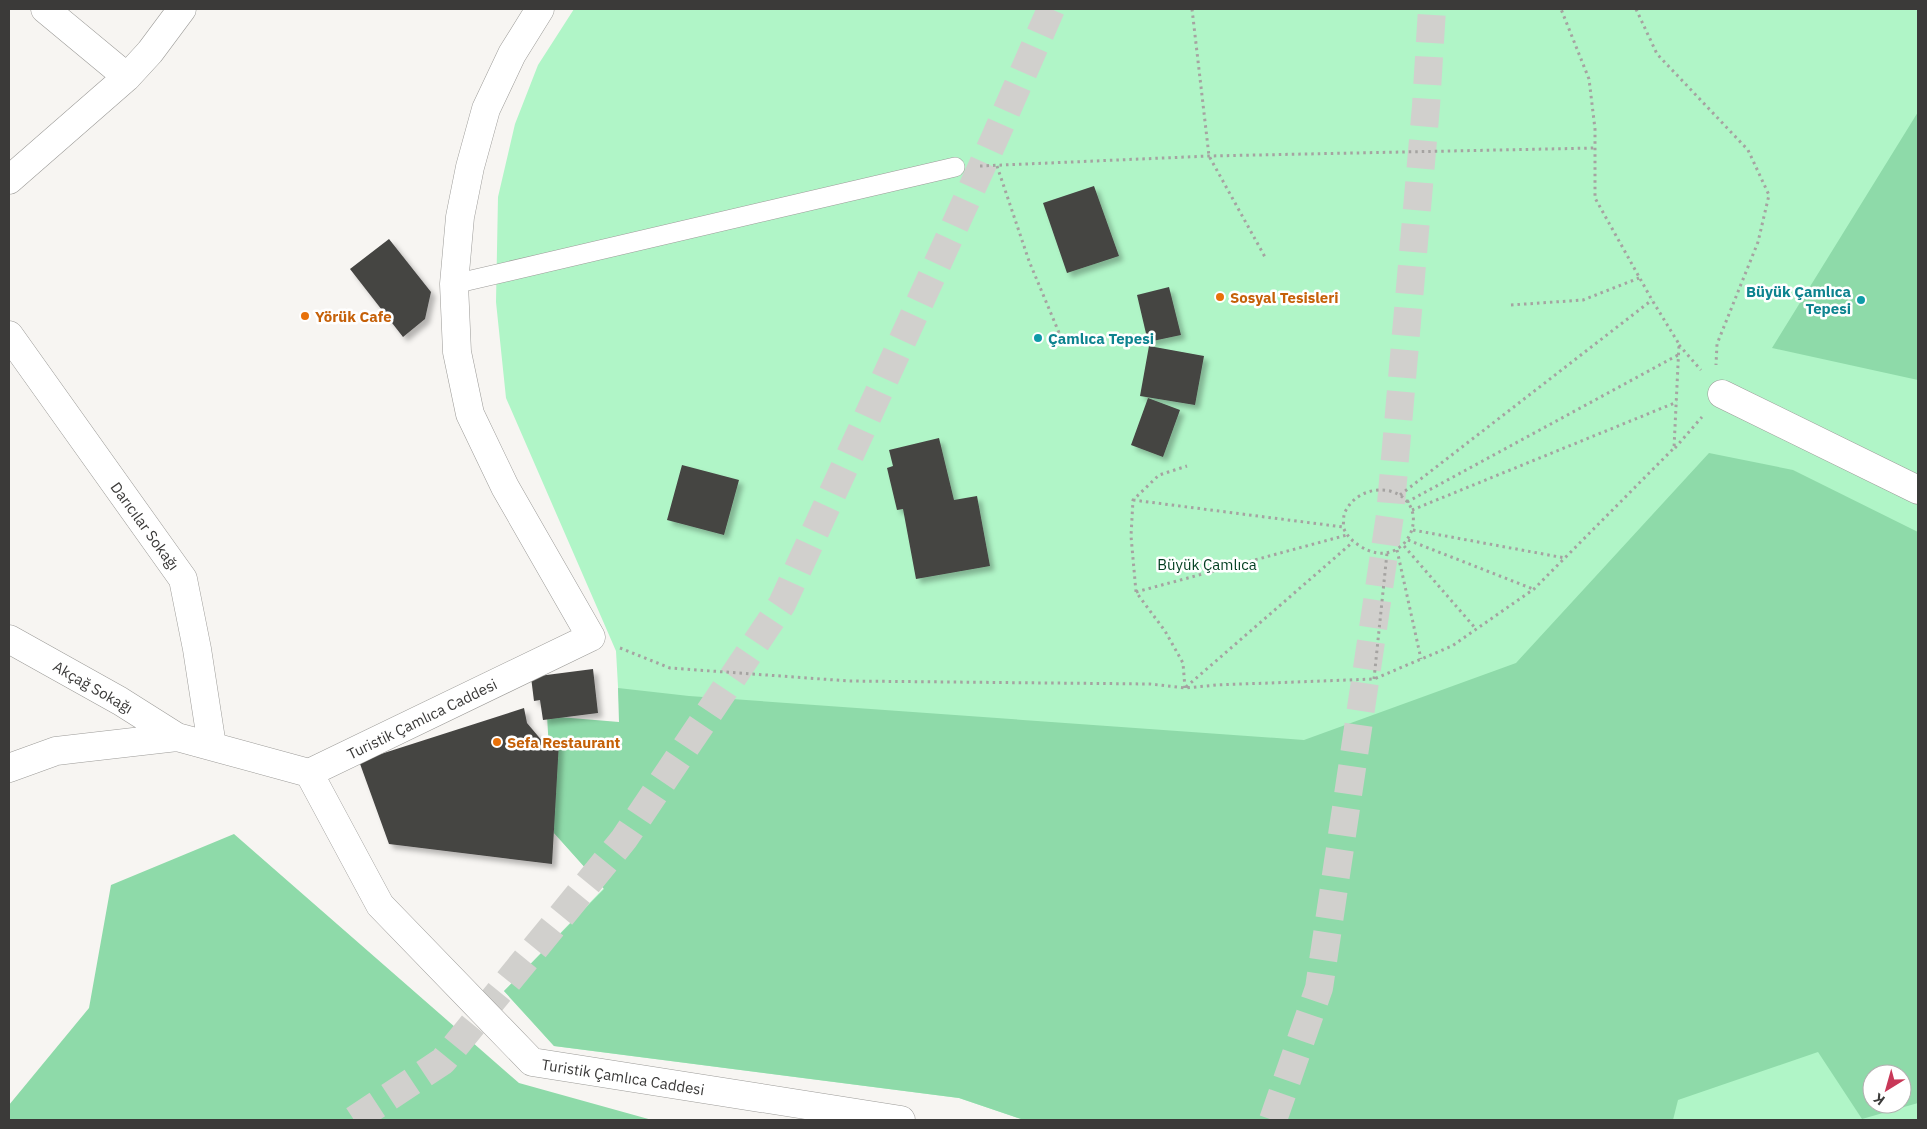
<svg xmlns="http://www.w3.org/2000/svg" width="1927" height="1129" viewBox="0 0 1927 1129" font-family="'IBM Plex Sans',sans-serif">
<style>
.green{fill:#b0f5c7;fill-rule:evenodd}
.forest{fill:#8edaa9;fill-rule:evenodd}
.building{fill:#454442;filter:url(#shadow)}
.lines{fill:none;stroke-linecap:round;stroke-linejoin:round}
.primary-tunnel{stroke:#d1d0cd;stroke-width:28;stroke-dasharray:28 14;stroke-linecap:butt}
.service-casing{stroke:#9c9b98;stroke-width:20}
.minor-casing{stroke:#9c9b98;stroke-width:29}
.path{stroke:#a5a3a1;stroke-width:3;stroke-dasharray:2.5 4;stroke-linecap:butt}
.service{stroke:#fff;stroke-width:19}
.minor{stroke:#fff;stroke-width:28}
.food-dot{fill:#e8710a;stroke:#fff;stroke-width:2}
.culture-dot{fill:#0f9aa8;stroke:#fff;stroke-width:2}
.labels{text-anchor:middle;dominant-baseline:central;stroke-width:5;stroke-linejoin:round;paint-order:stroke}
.culture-label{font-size:15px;font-weight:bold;fill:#0d838f;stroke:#fff;text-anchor:end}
.food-label{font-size:15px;font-weight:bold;fill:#c56008;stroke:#fff;text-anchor:start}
.street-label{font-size:15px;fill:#3b3a39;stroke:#fff}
.park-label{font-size:15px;fill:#003d1f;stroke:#fff}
</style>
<defs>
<filter id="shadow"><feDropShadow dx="4.5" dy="4.5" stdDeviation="2.5" flood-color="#0004"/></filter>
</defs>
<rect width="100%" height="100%" fill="#f7f5f2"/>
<path class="green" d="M574,9H1918V1120H1024L959,1098L554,1046L504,991L604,888L554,833L620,722L616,651L506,398L496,302L498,197L515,124L538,65ZM1872,1074H1902V1104H1872Z"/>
<path class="forest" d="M1918,112V380L1772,348Z
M1709,453L1793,470L1918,532V1103L1862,1119L1818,1052L1678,1100L1673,1120H1024L959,1098L554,1046L504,991L604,889L554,833L547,716L619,722L618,688L689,696L1304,740L1516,663ZM1872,1074H1902V1104H1872Z
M234,834L519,1083L652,1120H9V1105L89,1008L111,885Z"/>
<path class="building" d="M1094,186L1119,256L1067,273L1043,203Z
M389,239L431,292L425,319L403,337L350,269Z
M1169,287L1181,335L1148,342L1137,295Z
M1149,346L1204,356L1195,405L1140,396Z
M1148,398L1180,410L1163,457L1131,445Z
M939,438L954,500L977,496L990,566L916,579L903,509L897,510L887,468L893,466L889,450Z
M682,465L739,480L724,535L667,520Z
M593,669L598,713L543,720L540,700L534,701L531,677Z
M524,708L527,723L543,742H559L552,864L389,844L359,761Z"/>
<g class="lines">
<path class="primary-tunnel" d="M354,1120L443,1061L624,839L782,604L993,142L1051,9
M1273,1120L1319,988L1390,515L1426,106L1432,9"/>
<g class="service-casing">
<path id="service" d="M454,284L955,167"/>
</g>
<g class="minor-casing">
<path id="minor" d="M45,9L127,77
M540,9L512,54L486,109L470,167L460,217L454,284L457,352L470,414L505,487L591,637L309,773L380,905L532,1062L901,1120
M9,180L127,77L150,52L182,9
M9,335L183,579L197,649L212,746
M1722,394L1918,490
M9,639L120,701L177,737
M9,768L56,751L177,737L309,773"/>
</g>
<path class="path" d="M1192,9L1209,156L1265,257
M1636,9L1657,54L1748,150L1769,195L1758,242L1717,344L1716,365
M980,166L1209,156L1595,148
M997,166L1029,261L1065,347
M1511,305L1583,300L1639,278
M1679,345L1701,370
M1675,448L1702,417
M1400,495L1652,300
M1133,500L1343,527C1344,522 1343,516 1345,512C1353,495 1372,487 1390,491C1437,504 1406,576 1360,546C1352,541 1347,536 1343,527
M1407,502L1678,355
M1412,510L1677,402
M1413,530L1565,558
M1408,540L1533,589
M1404,546L1476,629
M1397,550L1421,659
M1136,592L1347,535
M620,648L670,668L849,681L1150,684L1185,688L1216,685L1374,679L1452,646L1534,589L1674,448L1679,344L1652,300L1595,198V129L1589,79L1561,9
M1374,679L1387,553
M1186,687L1353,542
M1185,688L1183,663L1165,631L1136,592L1131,536L1133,500L1159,475L1187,466"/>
<use href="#service" class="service"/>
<use href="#minor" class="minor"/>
</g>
<g class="food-dot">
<circle cx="1220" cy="297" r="5"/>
<circle cx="305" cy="316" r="5"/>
<circle cx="497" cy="742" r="5"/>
</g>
<g class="culture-dot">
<circle cx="1861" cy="300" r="5"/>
<circle cx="1038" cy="338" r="5"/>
</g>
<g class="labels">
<g class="culture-label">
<text x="1851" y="291">Büyük Çamlıca<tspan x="1851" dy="17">Tepesi</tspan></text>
<text x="1048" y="338" text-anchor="start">Çamlıca Tepesi</text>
</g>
<g class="food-label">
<text x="1230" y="297">Sosyal Tesisleri</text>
<text x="315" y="316">Yörük Cafe</text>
<text x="507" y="742">Sefa Restaurant</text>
</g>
<g class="street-label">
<text transform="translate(145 526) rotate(54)">Darıcılar Sokağı</text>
<text transform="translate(93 687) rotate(30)">Akçağ Sokağı</text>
<text transform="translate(422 719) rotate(-26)">Turistik Çamlıca Caddesi</text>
<text transform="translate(623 1077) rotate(9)">Turistik Çamlıca Caddesi</text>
</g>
<g class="park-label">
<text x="1207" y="564">Büyük Çamlıca</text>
</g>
</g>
<rect width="1927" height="1129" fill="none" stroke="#3b3a39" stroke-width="20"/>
<g transform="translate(1887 1089) rotate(217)"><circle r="24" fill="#ffffff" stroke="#b1b0b0"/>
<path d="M0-4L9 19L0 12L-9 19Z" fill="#c83858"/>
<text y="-8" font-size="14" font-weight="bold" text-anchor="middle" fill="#3b3a39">K</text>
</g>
</svg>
